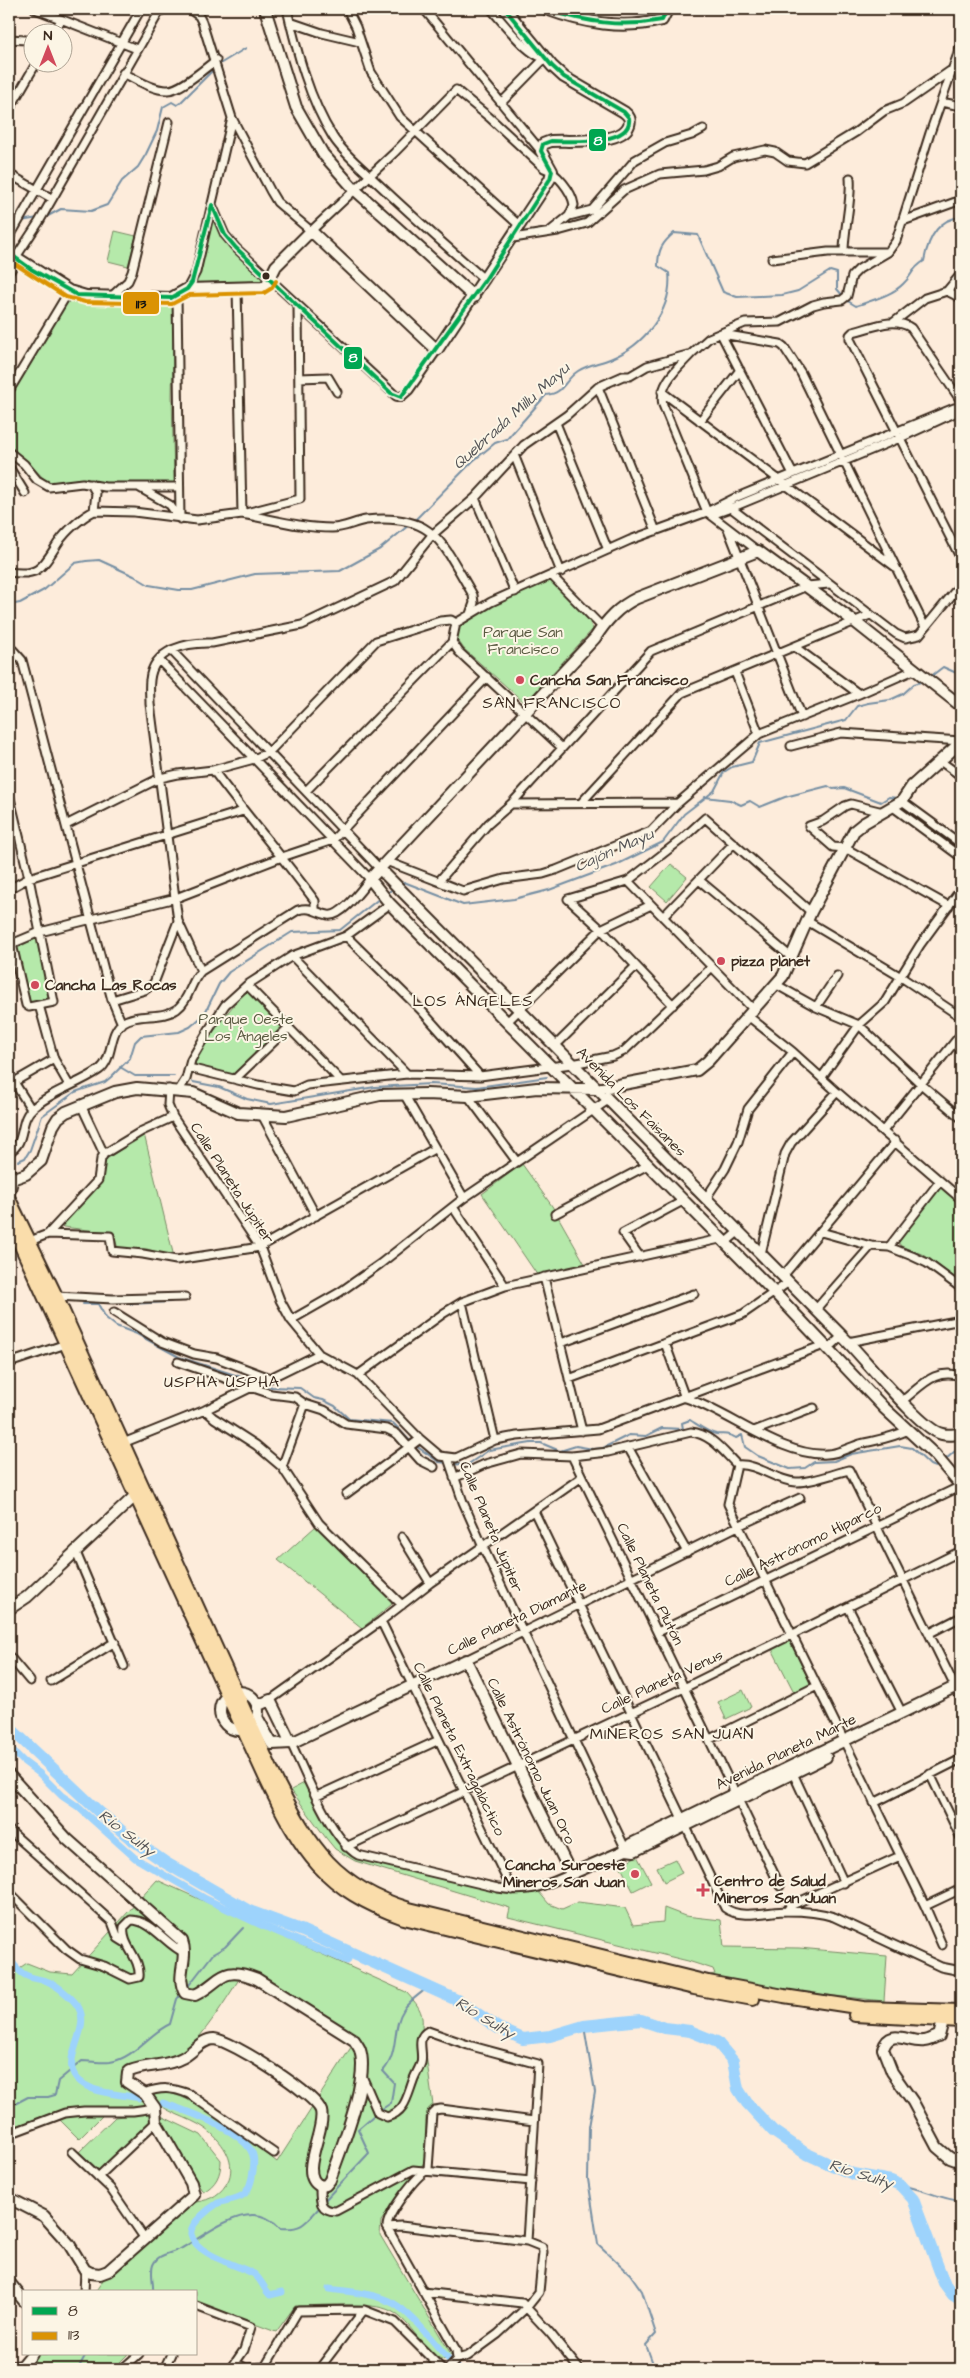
<svg xmlns="http://www.w3.org/2000/svg" width="970" height="2378" viewBox="0 0 970 2378" font-family="'Architects Daughter',sans-serif">
<style>
.green{fill:#b5e9aa;stroke:#788a64}
.lines{fill:none;stroke-linecap:round;stroke-linejoin:round}
.stream{stroke:#768fa3;stroke-width:2}
.canal{stroke:#9dd3fc;stroke-width:7}
.river{stroke:#9dd3fc;stroke-width:12}
.street-casing{stroke:#3b2a1e;stroke-width:11}
.secondary-casing{stroke:#3b2a1e;stroke-width:14}
.highway-casing{stroke:#3b2a1e;stroke-width:16}
.street{stroke:#fcf5e5;stroke-width:7}
.secondary{stroke:#fcf5e5;stroke-width:10}
.highway{stroke:#faddab;stroke-width:12}
.bus-1-casing{stroke:#fcf5e5;stroke-width:8}
.bus-2-casing{stroke:#fcf5e5;stroke-width:8}
.bus-1{stroke:#00a651;stroke-width:4}
.bus-2{stroke:#db9304;stroke-width:4}
.bus-dot{fill:#3b2a1e;stroke:#fcf5e5;stroke-width:2}
.poi-dot{fill:#d1495b;stroke:#fcf5e5;stroke-width:2}
.labels{text-anchor:middle;dominant-baseline:central;stroke-width:4;stroke-linejoin:round;paint-order:stroke}
.park-label{font-size:15px;fill:#5a5a41;stroke:#fcf5e5}
.poi-label{font-size:15px;font-weight:bold;fill:#3b2a1e;stroke:#fcf5e5;text-anchor:start}
.street-label{font-size:15px;fill:#3b2a1e;stroke:#fcf5e5}
.water-label{font-size:16px;font-style:italic;fill:#545456;stroke:#fcf5e5}
.neighbourhood-label{font-size:16px;letter-spacing:1px;fill:#3b2a1e;stroke:#fcf5e5}
.line-badge{stroke:#fcf5e5;stroke-width:2}
.badge-label{font-size:14px;text-anchor:middle;font-weight:bold;fill:#fff}
.pale-badge-label{font-size:14px;text-anchor:middle;font-weight:bold;fill:#111}
</style>
<rect width="100%" height="100%" fill="#fdecdb"/>
<filter id="ink" filterUnits="userSpaceOnUse"><feTurbulence type="fractalNoise" baseFrequency=".02" numOctaves="2"/><feDisplacementMap in="SourceGraphic" scale="10" xChannelSelector="R" yChannelSelector="G"/><feConvolveMatrix kernelMatrix="1 2 1 2 8 2 1 2 1" color-interpolation-filters="sRGB"/></filter>
<g filter="url(#ink)">
<path class="green" d="M213,213L225,242L263,277V280L258,282L194,285L200,273Z
M115,231L136,236L128,266L108,261Z
M70,294L174,301L172,396L174,483L106,484L85,478L48,483L25,459L9,448V400Z
M551,580L587,617L593,629L525,703L464,649L457,639V627C472,609 528,590 551,580Z
M671,864L687,877L667,901L651,887Z
M34,939L38,940L50,998L30,1003L16,949Z
M246,991L283,1027L232,1075L196,1066L195,1063C209,1036 226,1013 246,991Z
M144,1134L174,1257L147,1249L118,1248L113,1233L63,1227L62,1225L102,1181L105,1160Z
M522,1164L552,1206L585,1264L538,1276L482,1194Z
M941,1187L961,1204V1282L924,1255L901,1246L898,1242Z
M316,1526L392,1600L391,1605L362,1628L278,1560Z
M789,1639L811,1685L795,1694L772,1649Z
M743,1690L751,1707L726,1719L718,1702Z
M306,1782L339,1843L345,1851L355,1857L525,1893L538,1891L549,1904L562,1909L578,1902L625,1908L633,1925L663,1922L664,1908L685,1916L721,1920L724,1947L799,1948L887,1956L884,2001L796,1992L709,1975L715,1974L713,1969L688,1961L508,1917L510,1908L355,1861L335,1849L326,1838L291,1790Z
M637,1856L651,1882L633,1891L620,1865Z
M675,1859L682,1873L664,1882L657,1867Z
M157,1880L406,1992C416,2003 424,2011 422,2026L433,2105L426,2117L425,2161L381,2221L380,2235L451,2354L444,2360C422,2353 413,2322 391,2311C372,2301 319,2306 295,2306L276,2332L196,2302V2292H95L105,2277L196,2202C211,2200 222,2194 229,2179C236,2160 221,2140 206,2129C188,2116 165,2114 150,2096L157,2091C200,2095 243,2136 277,2162L357,2038L245,1970C231,1991 195,2053 172,2060C159,2063 144,2063 130,2066L125,2073L140,2095L150,2104C126,2109 107,2105 84,2107C57,2109 33,2120 9,2129V1975L27,1963L50,1972L72,1974Z
M150,2113V2124L99,2170L79,2152L115,2117Z
M81,2115H103L79,2139L59,2119Z
M161,2116L201,2135L221,2160C221,2175 216,2185 203,2192L174,2147Z
M38,2354H128L113,2369H25L36,2360Z"/>
<g class="lines">
<path class="stream" d="M218,65L246,48
M46,217L61,209L91,211L107,205L122,181L138,167L146,154L157,131L163,107L172,102L177,105L180,103L215,68
M9,221H16
M21,221L38,218
M846,300L856,306C872,300 891,296 903,284C913,275 910,270 924,261C928,239 938,219 961,217
M413,522L473,461L495,443L507,439L546,395C565,393 563,381 578,371C587,365 600,363 610,359C643,346 673,311 669,273L658,266C658,250 662,243 674,233L698,235L723,292L737,297L782,295L798,291L830,271L837,273V289L843,296
M9,605L20,603L44,590L75,563L86,561L99,560L134,576L149,585L179,590H192L255,574L340,571L380,549L409,525
M930,677L943,667L961,675
M705,797L730,800L741,805L750,801L760,807L785,797L828,786L833,789L844,788L881,802L889,797L897,798
M938,832L947,838
M400,884L404,882L463,905L514,899L549,890L616,865L663,842L684,814L714,791L724,772L732,767L752,762L760,743L846,720L857,706L868,703L890,700L903,694L914,684L924,681
M386,894L394,888
M120,1067L135,1076H174
M193,1082L219,1087L247,1099L271,1104L375,1087L431,1084L477,1087L547,1077
M18,1161L25,1158L30,1150L42,1116L75,1092L105,1082L111,1077L130,1058L135,1042L141,1036L179,1032L190,1027L204,1015L219,984L229,972L292,932L340,930L380,898
M83,1304H98L106,1318L116,1326L137,1334L179,1357L257,1382
M128,1304L171,1302
M264,1384L272,1387L300,1388L314,1398L323,1400L335,1406L349,1419L393,1423L412,1443
M416,1446L439,1462L448,1463
M945,1460L954,1452L961,1449
M453,1464L467,1465L489,1450L531,1443H541L560,1451L576,1446L593,1449L603,1448L629,1435L646,1436L662,1428L683,1429L682,1423L690,1420C698,1425 707,1432 716,1434C725,1435 728,1433 736,1438L742,1435L745,1447L758,1456L790,1469L805,1468L814,1462L834,1461L851,1454L900,1446L912,1448L930,1465L935,1467L939,1464
M186,1989L213,1954L225,1947L243,1928
M584,2026L595,2092L589,2127L588,2179L598,2244L630,2274L642,2291L656,2334L646,2345L655,2369
M9,2107L28,2097H48L55,2095L58,2081L82,2061C91,2061 101,2063 110,2062C135,2058 149,2033 170,2024L177,1999L181,1994
M382,2109L391,2103L394,2083L383,2071C400,2052 391,2028 404,2009C409,2001 420,1994 427,1988
M900,2185C921,2188 940,2199 961,2201
M323,2202L369,2153L358,2129L373,2116
M153,2292C154,2284 150,2272 153,2265C158,2253 172,2254 182,2248C210,2233 251,2195 280,2228C301,2230 305,2224 318,2209
M78,2369L86,2354"/>
<path class="canal" d="M9,1747L23,1761L39,1773L62,1796L77,1806L135,1858L206,1899L261,1925L347,1961L351,1952
M9,1959C13,1964 17,1969 22,1973C31,1980 42,1978 51,1983C59,1987 72,1998 77,2005C97,2033 44,2069 93,2089C107,2094 124,2095 139,2098
M163,2103C187,2111 236,2128 250,2149C255,2156 254,2163 253,2171C252,2179 250,2190 243,2195C236,2200 225,2200 218,2203C210,2208 189,2224 191,2234C195,2255 238,2265 254,2274C261,2279 264,2289 270,2295L282,2292
M329,2289C351,2292 373,2293 393,2303C415,2315 439,2351 458,2369"/>
<path class="river" d="M9,1727L98,1811L130,1838L166,1863L249,1911L303,1931L459,2001L498,2028L523,2039L550,2036L584,2026L641,2020L665,2028L690,2031L717,2042L733,2061L738,2089L747,2103L773,2131L805,2153L827,2163L853,2174L891,2181L900,2185L913,2199L944,2283L953,2295L961,2300"/>
<g class="street-casing">
<path id="street" d="M35,9L137,49
M189,9L199,16L202,22L232,118L271,192L277,202L311,231L394,153L456,90L489,117L544,168C556,172 572,191 574,205L569,216L549,232
M287,9C297,52 309,99 333,137C343,153 359,165 372,178C409,213 447,247 485,280
M347,9L356,27L371,72L400,117L520,226
M424,9L541,151
M491,9C502,21 529,57 545,58L502,102
M290,22L322,33L360,42
M54,32L61,20
M9,39L26,40L32,48
M123,73C136,79 152,90 167,90C180,91 205,68 216,60
M941,102L961,106
M9,110L37,62
M9,174L51,198
M212,205L225,235L236,248L396,396L401,397L409,390L437,350
M569,216L592,210L635,160L665,143L692,135L703,129
M903,221L961,200
M9,238L141,9
M513,238L558,231L587,223L624,190L660,174L704,170L718,166L733,157L765,150L775,152L788,161L805,163L856,132L884,111L904,103L953,69
M844,252C844,228 852,202 850,178
M16,257L39,222L161,9
M772,259L828,252H887
M237,288L242,514C271,519 302,528 332,528C344,528 354,522 366,520C435,513 442,543 473,595L474,603L470,614
M187,289L196,272L232,118
M947,291L961,298
M113,295L128,281L132,272L169,122
M177,295L180,519
M894,322L925,298L947,291L961,274
M721,334L793,474
M722,334L780,344L784,347L801,373L925,627
M691,354C678,368 658,384 663,405L707,512L758,551
M299,378L328,377L337,392
M598,387L656,531
M9,391L69,291
M662,392L894,566
M961,401L911,328C894,316 871,328 853,332L850,335V339L961,559
M700,421L740,370
M556,423L608,550
M9,452L24,464L37,480L49,487L82,483L105,487H179
M515,457L561,572
M9,467L25,493
M91,484L96,493L94,511
M140,488L170,505L180,519
M475,498L515,592
M9,501V504
M731,508L896,634L905,638L919,635L961,584
M707,512L717,513L731,508L900,438L961,410
M728,529L802,717
M9,572C40,577 43,566 58,543C66,531 82,517 94,511L134,512L197,520L242,514L300,499L298,307
M552,576L602,627
M795,647L859,694
M9,649L13,650L22,660L112,1000L122,1024
M171,650L379,868
M735,672L759,734
M791,746L841,733L961,741
M561,747L459,652L452,642L456,623L491,602L630,540L707,512L737,497L954,408L961,407
M940,761L961,776
M213,770C246,815 282,856 315,901V909
M306,791L452,642
M9,794L29,878L54,1002L29,1007L26,1005L12,944
M902,801L961,844
M581,803L682,693L870,615
M511,804L678,803
M893,807L961,857
M883,812L851,804L845,806L823,821L809,826L833,847L845,848L949,906
M66,825L160,778L178,774L213,770L254,759L269,752L376,641L440,621L451,620L456,623
M386,861L463,891L504,879L543,874L556,870L651,831L678,803L759,734L859,694L916,669
M699,880L791,957
M439,881L488,824L511,804L651,651L807,586L829,584
M628,881L754,1010
M9,889L29,878L243,811
M568,899L628,881L682,839L705,818L811,912
M568,899L601,929L673,1005
M663,917L734,843
M807,921L901,977L961,1017
M346,936L421,1010L480,1076
M9,945L40,932L176,898L282,857L333,840L487,677
M292,956L407,1074
M201,971L178,921L150,704C150,696 149,688 150,680C153,649 187,642 212,643L302,625L395,581L432,535L475,498L524,445L567,415L598,387L623,376H630L647,366L691,354L709,338L745,323L780,322L813,305L824,302L842,300L847,296L852,276L859,269L888,252L896,241L930,133L961,45
M247,985L340,1080
M777,985L816,1007L859,1025L921,1084L961,1118
M112,1000L145,990L154,983L178,921
M39,1005L54,1059L69,1085
M816,1007L837,976
M748,1016L793,1052L837,1092L961,1199
M508,1021L601,929L651,905
M555,1046L636,966
M189,1068L258,1085L294,1091L307,1085L407,1074L480,1076L572,1064L613,1056L624,1051L712,967
M822,1077L859,1025L885,1002L920,945L961,889
M235,1079L288,1028
M169,1089L168,1105L173,1117L260,1247L280,1300L291,1320L319,1354L358,1375L420,1439L440,1456L456,1458L495,1440L517,1436L598,1429L824,1345
M179,1090L186,1079L191,1060L208,1031L225,1005L247,985L292,956L346,936L390,904
M404,1094L464,1198
M468,1096L517,1162
M81,1105L104,1154
M31,1109L14,1082L54,1059
M262,1115L316,1216
M883,1131L961,1034
M9,1152C27,1143 18,1120 33,1108C52,1091 79,1084 99,1070C114,1059 108,1034 122,1023C138,1012 161,1020 177,1009C190,999 190,982 201,971L298,910C312,906 316,913 328,915C341,918 362,889 370,879L159,660
M706,1198L725,1169L738,1142L748,1109L793,1052
M453,1207L505,1286
M555,1214L648,1165
M821,1232L871,1246L889,1247L912,1256L927,1263L961,1288
M48,1234L110,1236L112,1251L143,1254L176,1260L260,1247L434,1149
M30,1241L48,1234L98,1180L101,1159L104,1154L142,1131L173,1117
M725,1243L739,1231
M889,1247L940,1181
M761,1254L785,1154L791,1143L837,1092
M640,1257L623,1233L683,1201
M783,1276L896,1141
M544,1277L582,1431
M56,1296L113,1299L185,1297
M462,1302L495,1440
M816,1309L871,1246
M114,1312L162,1342L194,1354L217,1358L270,1378
M291,1320L340,1292L380,1264L464,1198L608,1100
M848,1342L961,1320
M561,1343L694,1294
M665,1343L685,1398
M828,1349L842,1336
M178,1362L271,1394L295,1397L305,1404L324,1410L346,1424L387,1429L397,1434L420,1460L434,1467
M9,1363L66,1344
M358,1375L444,1313L462,1302L505,1286L720,1239
M569,1379L743,1314L789,1282
M686,1398C729,1412 782,1457 827,1454C838,1454 850,1447 860,1444C877,1440 892,1438 908,1430
M902,1401C923,1385 934,1368 961,1376
M205,1410L214,1418L256,1445L282,1467L319,1523L402,1605
M754,1431L814,1408
M123,1443L205,1410L319,1354
M628,1447L687,1552
M572,1456L780,1886
M448,1458L463,1502L483,1547L626,1850
M737,1465L728,1504L925,1906L942,1945
M282,1467L305,1404
M454,1478L485,1464L521,1454L572,1456L608,1452L691,1432C711,1434 723,1451 737,1465C758,1463 775,1481 796,1482C810,1483 835,1473 849,1470L961,1699
M346,1494L420,1439
M534,1511L725,1908C740,1920 769,1911 787,1911C803,1911 819,1912 834,1917L941,1967L961,1971
M402,1537L430,1583
M75,1550L124,1666
M848,1607L902,1713
M381,1621L512,1890
M658,1632L961,1486
M930,1633L961,1617
M9,1656L30,1681
M466,1660L738,1526L800,1498
M51,1681L115,1642
M270,1700L381,1621L430,1583L582,1477
M710,1739L817,1686
M291,1743C305,1772 331,1840 358,1855L498,1888C531,1893 541,1887 571,1874
M791,1769L844,1883
M930,1774L961,1838
M317,1796L439,1740
M874,1803L961,1759
M9,1830L112,1922L118,1938L126,1943
M346,1847L684,1688L961,1551
M9,1892L66,1949L80,1959L104,1966L130,1979L139,1977C141,1957 121,1946 124,1927L131,1920C152,1920 166,1945 185,1953
M925,1906L961,1889
M787,1911L790,1906L900,1856
M362,2076L378,2113L387,2117C405,2112 407,2097 413,2081C415,2075 419,2069 421,2063C424,2051 415,2038 428,2031L468,2045L538,2064L527,2241
M144,2093C161,2087 171,2087 189,2094L274,2153
M9,2134L65,2113L84,2111H133L155,2108
M72,2152L110,2188L145,2239
M428,2169L432,2113L435,2110L441,2109L534,2121
M428,2170C416,2175 387,2214 387,2227L456,2350L457,2359L448,2369
M98,2177L156,2122
M320,2186C320,2200 319,2211 336,2211L413,2170L531,2181
M387,2227L401,2226L527,2241L542,2247L543,2252L539,2292L527,2307L498,2334L468,2356L457,2359
M84,2292L85,2270
M423,2292L522,2303L550,2333L579,2369
M196,2306L251,2327L244,2350L235,2363L246,2368L265,2367L298,2311L364,2310L395,2322L442,2369
M122,2369L139,2354
M164,2369L171,2354
M231,2369L235,2363
M319,2369L364,2310"/>
</g>
<g class="secondary-casing">
<path id="secondary" d="M265,9L296,107L323,154L354,189L474,297
M546,9C584,23 622,30 662,20L666,12L663,9
M9,253L69,291L86,296L171,298L187,289L263,287L267,284L276,266L311,231L437,350L550,179L552,171L541,151L543,144L551,141C569,140 622,145 629,125C631,119 629,116 624,112L564,77L552,66L505,9
M9,270L16,257
M961,706L855,622L758,551L637,598C618,607 606,621 595,638L370,879L390,904L775,1293L884,1408L935,1455L961,1486
M379,868L842,1336C861,1354 921,1430 942,1434C948,1436 955,1434 961,1434
M9,1171L12,1181L9,1193
M12,1179L26,1174L41,1161L53,1126L58,1118L66,1112L115,1092L137,1088L193,1093L238,1113L286,1116L380,1095L427,1094L468,1096L537,1088L597,1089L697,1070L708,1061L783,976L811,912L854,831L864,823L902,801L912,786L961,742
M9,1609L27,1597L135,1496
M220 1711a19 19 0 1 1 38 0a19 19 0 1 1-38 0Z
M257,1706L270,1700L291,1743
M257,1717L272,1744L291,1743L466,1660L571,1874L626,1850L631,1844L961,1684
M9,1775L67,1839L182,1941C189,1959 175,1976 185,1993L195,1995C222,1982 220,1964 257,1979L354,2040C356,2043 359,2047 360,2050C370,2080 340,2150 330,2180L326,2185L320,2186C297,2174 326,2131 321,2111C317,2095 231,2040 214,2039C201,2039 193,2053 182,2058C166,2067 147,2064 130,2071L128,2073L127,2082L145,2094L155,2108L156,2122L191,2183L194,2195L108,2271L100,2274L91,2273L85,2270L69,2244L44,2216L9,2198
M626,1850L634,1851L826,1757
M943,2021L939,2036C934,2037 929,2041 924,2041C908,2043 890,2027 883,2049L892,2072L913,2102L937,2147L950,2158L961,2162
M9,2282L24,2301
M9,2368L22,2366L32,2354"/>
</g>
<g class="highway-casing">
<path id="highway" d="M9,1199L56,1296L277,1782C311,1848 335,1886 409,1909L708,1982L784,1996L863,2008L961,2011
M9,1220L266,1779C301,1852 324,1890 404,1918L694,1988L753,1999
M855,2015L961,2021"/>
</g>
<use href="#street" class="street"/>
<use href="#secondary" class="secondary"/>
<use href="#highway" class="highway"/>
<g class="bus-1-casing">
<path id="bus-1" d="M546,9C585,22 621,28 662,20L666,12L663,9
M212,205L225,235L236,248L391,393L401,397L485,280L550,179L552,171L541,151L543,144L551,141C568,141 633,146 629,118L624,112L564,77L552,66L505,9
M9,253L31,269L77,295L171,298L187,289L192,282L212,205"/>
</g>
<g class="bus-2-casing">
<path id="bus-2" d="M9,260L66,297L85,302L172,304L189,295L264,293L272,288L276,281"/>
</g>
<use href="#bus-1" class="bus-1"/>
<use href="#bus-2" class="bus-2"/>
</g>
</g>
<circle class="bus-dot" cx="266" cy="276" r="4.5"/>
<g class="poi-dot">
<circle cx="520" cy="680" r="5"/>
<circle cx="721" cy="961" r="5"/>
<circle cx="35" cy="985" r="5"/>
<circle cx="635" cy="1874" r="5"/>
<path d="M700.5 1882.5h5v5h5v5h-5v5h-5v-5h-5v-5h5z"/>
</g>
<g class="labels">
<g class="park-label">
<text x="523" y="632">Parque San<tspan x="523" dy="17">Francisco</tspan></text>
<text x="246" y="1019">Parque Oeste<tspan x="246" dy="17">Los Ángeles</tspan></text>
</g>
<g class="poi-label">
<text x="530" y="680">Cancha San Francisco</text>
<text x="731" y="961">pizza planet</text>
<text x="45" y="985">Cancha Las Rocas</text>
<text x="625" y="1865" text-anchor="end">Cancha Suroeste<tspan x="625" dy="17">Mineros San Juan</tspan></text>
<text x="714" y="1881">Centro de Salud<tspan x="714" dy="17">Mineros San Juan</tspan></text>
</g>
<g class="street-label">
<text transform="translate(631 1102) rotate(45)">Avenida Los Faisanes</text>
<text transform="translate(232 1183) rotate(57)">Calle Planeta Júpiter</text>
<text transform="translate(491 1527) rotate(67)">Calle Planeta Júpiter</text>
<text transform="translate(803 1545) rotate(-26)">Calle Astrónomo Hiparco</text>
<text transform="translate(650 1584) rotate(64)">Calle Planeta Plutón</text>
<text transform="translate(517 1618) rotate(-26)">Calle Planeta Diamante</text>
<text transform="translate(662 1682) rotate(-25)">Calle Planeta Venus</text>
<text transform="translate(459 1749) rotate(64)">Calle Planeta Extragaláctico</text>
<text transform="translate(786 1752) rotate(-26)">Avenida Planeta Marte</text>
<text transform="translate(531 1761) rotate(64)">Calle Astrónomo Juan Oro</text>
</g>
<g class="water-label">
<text transform="translate(511 416) rotate(-42)">Quebrada Millu Mayu</text>
<text transform="translate(614 850) rotate(-24)">Cajón Mayu</text>
<text transform="translate(127 1833) rotate(37)">Río Sulty</text>
<text transform="translate(485 2018) rotate(31)">Río Sulty</text>
<text transform="translate(861 2174) rotate(18)">Río Sulty</text>
</g>
<g class="neighbourhood-label">
<text x="552" y="703">SAN FRANCISCO</text>
<text x="473" y="1001">LOS ÁNGELES</text>
<text x="222" y="1382">USPHA USPHA</text>
<text x="672" y="1734">MINEROS SAN JUAN</text>
</g>
</g>
<g class="line-badge">
<rect x="588" y="128" width="19" height="24" rx="5" fill="#00a651"/>
<rect x="122" y="291" width="38" height="24" rx="5" fill="#db9304"/>
<rect x="343" y="346" width="20" height="24" rx="5" fill="#00a651"/>
</g>
<g class="badge-label">
<text x="598" y="145">8</text>
<text x="353" y="362">8</text>
</g>
<g class="pale-badge-label">
<text x="141" y="308">113</text>
</g>
<rect width="970" height="2378" fill="none" stroke="#fcf5e5" stroke-width="30"/>
<rect x="15" y="15" width="940" height="2348" fill="none" stroke="#3b2a1e" stroke-width="2" filter="url(#ink)"/>
<rect x="22" y="2290" width="175" height="65" fill="#fcf5e5" stroke="#afa495"/>
<rect x="32" y="2307" width="25" height="8" fill="#00a651" stroke="#afa495"/>
<text x="68" y="2316" font-size="15" fill="#3b2a1e">8</text>
<rect x="32" y="2332" width="25" height="8" fill="#db9304" stroke="#afa495"/>
<text x="68" y="2340" font-size="15" fill="#3b2a1e">113</text>
<g transform="translate(48 48)"><circle r="24" fill="#fcf5e5" stroke="#afa495"/>
<path d="M0-4L9 19L0 12L-9 19Z" fill="#d1495b"/>
<text y="-8" font-size="14" font-weight="bold" text-anchor="middle" fill="#3b2a1e">N</text>
</g>
</svg>
